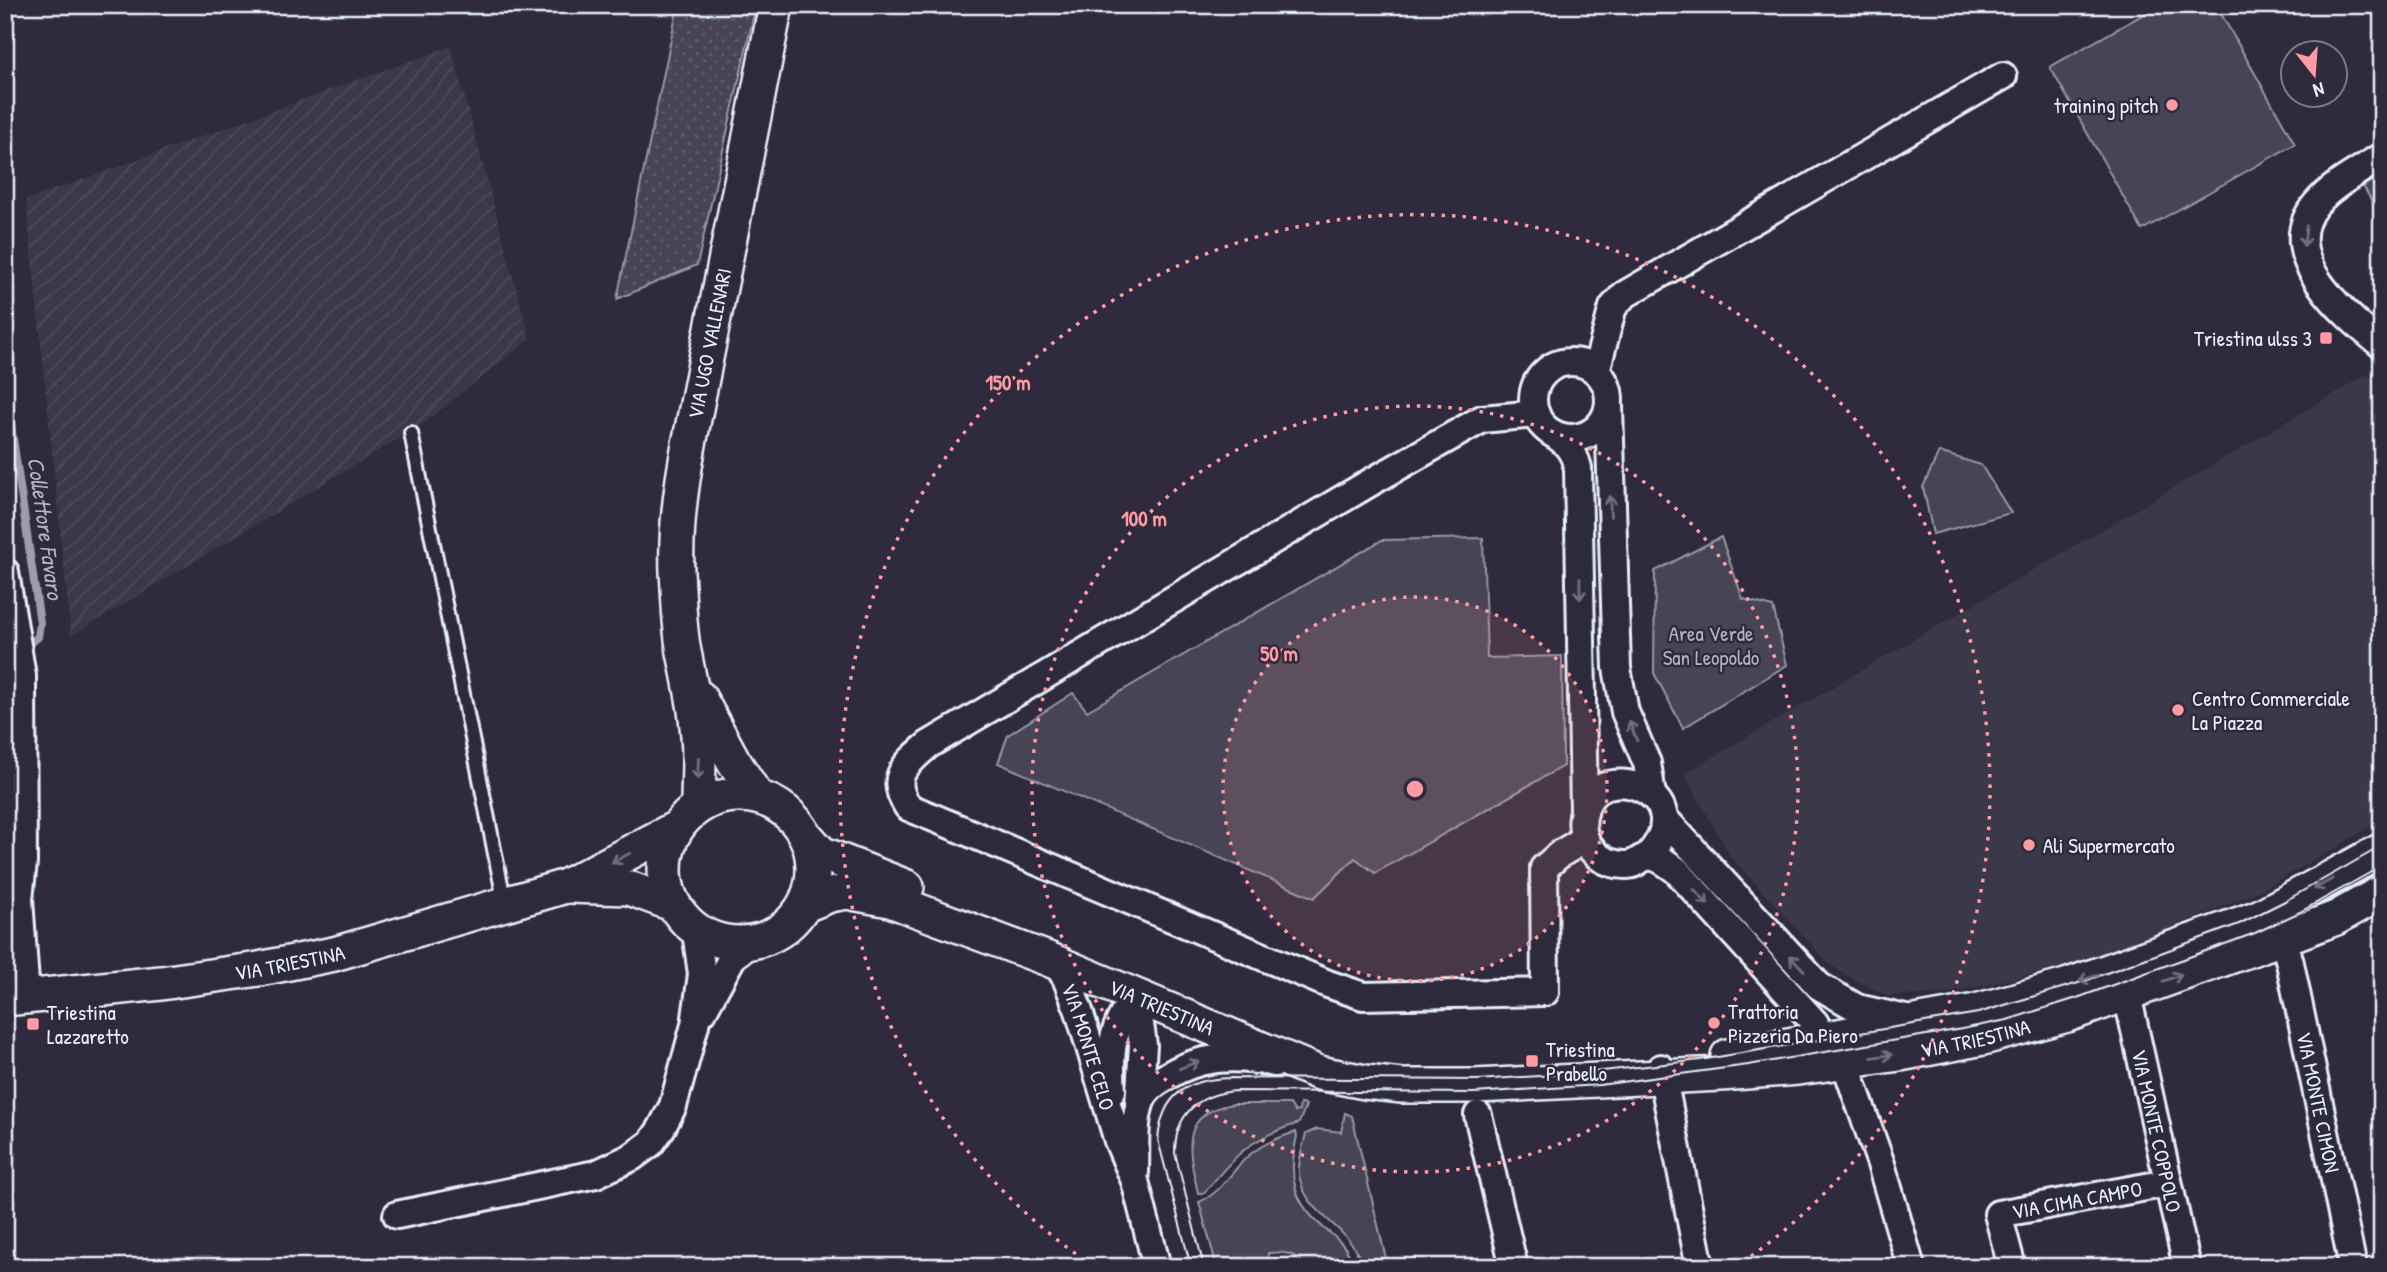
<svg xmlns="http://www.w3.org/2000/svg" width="2387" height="1272" viewBox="0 0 2387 1272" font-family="'Patrick Hand',sans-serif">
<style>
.built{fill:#3b3749}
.industrial{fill:url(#industrial-furrows)}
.grass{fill:url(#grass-dots);stroke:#979aa6;stroke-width:2}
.park{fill:#464455;stroke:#979aa6;stroke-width:2}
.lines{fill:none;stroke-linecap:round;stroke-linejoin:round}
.stream{stroke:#9c9fab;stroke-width:8}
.service-casing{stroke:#e8f1f8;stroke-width:18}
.minor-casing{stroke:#e8f1f8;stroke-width:32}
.tertiary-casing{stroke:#e8f1f8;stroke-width:38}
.service{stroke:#2f2a3d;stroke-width:12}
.minor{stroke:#2f2a3d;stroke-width:26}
.tertiary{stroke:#2f2a3d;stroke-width:33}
.tram{stroke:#e8f1f8;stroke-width:2}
.oneway{stroke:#70707e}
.ring{fill:none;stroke:#ff9aa2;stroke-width:3.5;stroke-dasharray:3.5 7}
.poi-dot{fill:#ff9aa2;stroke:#2f2a3d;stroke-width:2.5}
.labels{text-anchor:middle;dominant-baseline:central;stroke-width:5;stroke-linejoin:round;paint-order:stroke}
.poi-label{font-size:21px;fill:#e8f1f8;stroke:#2f2a3d;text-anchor:start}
.street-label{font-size:21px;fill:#e8f1f8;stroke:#2f2a3d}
.park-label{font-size:21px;fill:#afb4bf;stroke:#2f2a3d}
.water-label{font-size:23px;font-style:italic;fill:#afb4be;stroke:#2f2a3d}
.centre{fill:#ff9aa2;stroke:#2f2a3d;stroke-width:3.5}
.ring-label{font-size:21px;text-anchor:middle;font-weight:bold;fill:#ff9aa2;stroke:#2f2a3d;stroke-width:5;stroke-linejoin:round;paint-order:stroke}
</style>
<defs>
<pattern id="industrial-furrows" width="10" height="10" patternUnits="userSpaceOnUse" patternTransform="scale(1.75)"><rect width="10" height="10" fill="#3b3749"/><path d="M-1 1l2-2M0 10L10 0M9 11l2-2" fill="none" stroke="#4e4b5b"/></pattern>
<pattern id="grass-dots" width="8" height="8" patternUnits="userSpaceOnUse" patternTransform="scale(1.75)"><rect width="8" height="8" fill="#464455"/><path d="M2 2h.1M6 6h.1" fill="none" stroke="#615f6e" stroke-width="1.8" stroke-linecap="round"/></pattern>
</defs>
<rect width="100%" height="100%" fill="#2f2a3d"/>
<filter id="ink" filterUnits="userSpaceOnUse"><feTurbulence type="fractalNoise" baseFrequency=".0143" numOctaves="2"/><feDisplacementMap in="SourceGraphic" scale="14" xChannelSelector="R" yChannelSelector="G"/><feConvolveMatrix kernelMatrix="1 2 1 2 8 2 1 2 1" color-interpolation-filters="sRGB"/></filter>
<g filter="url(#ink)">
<path class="built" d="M2366,375L2382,383V819L2341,845L2259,891L2160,933L2051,970L1946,994L1887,996L1847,976L1826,961L1730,856L1684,774Z"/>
<path class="industrial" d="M451,46L530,339L423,424L71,636L26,200Z"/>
<path class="grass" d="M678,5H756L697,265L617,299Z"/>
<path class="park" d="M2160,5H2216L2295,144L2142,230L2050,67Z
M2382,164V218L2360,181Z
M1939,452L1981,465L2011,513L1933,534L1923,487Z
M1721,537L1743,599L1773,607L1787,665L1683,728L1654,673L1655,571Z
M1483,538L1487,658L1562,656L1563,766L1375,873L1355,858L1314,898L998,763L1008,735L1073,693L1087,711L1382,540Z
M1234,1104H1290L1295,1112L1299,1111L1300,1104L1306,1105L1299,1123C1248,1139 1237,1154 1204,1193H1198C1189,1153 1177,1112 1234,1104Z
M1345,1113L1352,1116L1388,1267H1362C1354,1226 1303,1216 1299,1173C1298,1160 1303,1146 1306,1134L1317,1129L1341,1132Z
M1296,1132L1297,1136C1288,1176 1292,1202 1325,1229C1339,1240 1349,1248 1353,1267H1306C1296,1253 1285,1251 1268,1253V1260H1288L1296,1267H1217L1199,1202C1220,1194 1231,1172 1247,1157C1260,1145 1279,1137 1296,1132Z"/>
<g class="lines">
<path class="stream" d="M5,384L40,623L38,637L24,648"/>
<g class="service-casing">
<path id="service" d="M411,433L505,904"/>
</g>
<g class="minor-casing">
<g id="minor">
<path d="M2382,156C2360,171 2333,184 2316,204C2273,255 2345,315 2382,345"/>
<circle cx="1571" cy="400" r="38"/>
<path d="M1596,371L1613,307L1624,295L2003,76"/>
<path d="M1609,407L1617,668L1625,712L1647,763L1652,795"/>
<path d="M1536,414L1482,419L1371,482L928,745C906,764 888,777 908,807L1328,984L1363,996L1545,992L1544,868L1560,854L1585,839"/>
<path d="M1552,433C1567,442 1574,452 1578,468L1584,812"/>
<path d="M5,572L22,676L23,862L19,899L26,997"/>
<path d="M1664,818L1819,986L1857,1008L1906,1019"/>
<path d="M1648,856C1705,793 1593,751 1583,816C1581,829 1584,842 1593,851C1602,862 1619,867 1633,864C1638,862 1642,857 1647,857C1657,855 1669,865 1676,870L1815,1023L1816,1031L1808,1040"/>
<path id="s1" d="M2283,938L2290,963L2353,1267"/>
<path id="s2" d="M1057,964L1066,978L1079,1011L1118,1141L1135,1181L1157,1267"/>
<path id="s3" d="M2127,994L2187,1267"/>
<path d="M1136,996L1143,1045L1139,1106"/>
<path d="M703,1011L733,956L751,943"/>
<path d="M1839,1046L1881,1164L1911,1267"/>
<path d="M1661,1068L1700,1267"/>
<path d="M1112,1091C1109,1053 1111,1026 1136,996"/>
<path d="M1478,1115L1514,1267"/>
<path d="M1135,1172C1136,1150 1133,1122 1141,1101C1145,1090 1155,1083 1164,1078C1199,1055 1236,1055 1275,1063"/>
<path d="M397,1215L596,1174L632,1157L651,1143L661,1129L673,1106L695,1025L702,974L696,931"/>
<path id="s4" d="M2012,1267L1998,1214L2168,1183"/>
</g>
</g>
<g class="tertiary-casing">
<g id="tertiary">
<path d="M699,697L733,760L757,797"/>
<circle cx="739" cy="869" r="74"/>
<path id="s5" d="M698,806C698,790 699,774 699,758C699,723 691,687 684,652C679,627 679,599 677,572C675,522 683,473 693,424L776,5"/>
<path d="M807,837L821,853L907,887"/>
<path d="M568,886L629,888L672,904"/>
<path id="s6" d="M805,905L830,895L847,892L890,900L1048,959L1319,1073L1365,1082L1402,1086H1475L1721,1074L1798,1068L1900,1054L1983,1038L2067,1015L2299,932L2336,918L2382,892"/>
<path id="s7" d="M5,999L161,983L259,969L334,954L566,886L676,828"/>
<path d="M1728,1056L1976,1011L2066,986L2259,917L2382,850"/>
</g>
</g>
<use href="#service" class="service"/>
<use href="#minor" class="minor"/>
<use href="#tertiary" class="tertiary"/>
<path class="tram" d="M1191,1267L1158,1140C1162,1094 1187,1079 1230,1078L1477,1080L1585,1073L1700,1060L1978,1013L2085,981L2239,924L2285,901L2382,846
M1204,1267L1175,1153C1175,1114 1198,1094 1236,1091L1473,1093L1599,1085L1748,1065L1962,1029L2007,1020L2077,998L2255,933L2300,912L2382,866"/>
</g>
<defs><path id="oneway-shaft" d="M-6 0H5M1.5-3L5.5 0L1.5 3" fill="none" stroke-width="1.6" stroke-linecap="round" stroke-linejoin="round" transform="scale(1.75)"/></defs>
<g class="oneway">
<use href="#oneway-shaft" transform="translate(2305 236) rotate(97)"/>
<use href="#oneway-shaft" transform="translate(1610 506) rotate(-92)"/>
<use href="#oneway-shaft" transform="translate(1580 589) rotate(89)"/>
<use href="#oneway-shaft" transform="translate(1633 731) rotate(-112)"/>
<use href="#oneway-shaft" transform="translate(698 769) rotate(92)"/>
<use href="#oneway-shaft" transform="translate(621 858) rotate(152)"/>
<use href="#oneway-shaft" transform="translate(2323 884) rotate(151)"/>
<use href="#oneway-shaft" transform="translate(1701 897) rotate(47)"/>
<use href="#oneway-shaft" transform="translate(1797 963) rotate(-133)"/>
<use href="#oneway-shaft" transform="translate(2089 978) rotate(162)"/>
<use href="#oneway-shaft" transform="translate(2172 978) rotate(-20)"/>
<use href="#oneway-shaft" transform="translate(1882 1056) rotate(-8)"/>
<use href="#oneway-shaft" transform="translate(1189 1065) rotate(-21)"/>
</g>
</g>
<circle cx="1415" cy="789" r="192" fill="#ff9aa2" fill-opacity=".12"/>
<g class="ring">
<circle cx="1415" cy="789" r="192"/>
<circle cx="1415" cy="789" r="383"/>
<path d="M1093 1266A575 575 0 1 1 1737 1266"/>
</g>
<g class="poi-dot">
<circle cx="2172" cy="105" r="7"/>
<rect x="2319" y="331" width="14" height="14" rx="3.5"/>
<circle cx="2178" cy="710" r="7"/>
<circle cx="2029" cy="845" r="7"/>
<circle cx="1714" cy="1023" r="7"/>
<rect x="26" y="1017" width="14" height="14" rx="3.5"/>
<rect x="1525" y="1054" width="14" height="14" rx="3.5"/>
</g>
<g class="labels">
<g class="poi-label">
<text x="2158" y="105" text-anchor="end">training pitch</text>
<text x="2312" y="338" text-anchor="end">Triestina ulss 3</text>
<text x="2192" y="698">Centro Commerciale<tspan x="2192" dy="24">La Piazza</tspan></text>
<text x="2043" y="845">Ali Supermercato</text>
<text x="1728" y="1011">Trattoria<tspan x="1728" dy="24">Pizzeria Da Piero</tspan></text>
<text x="47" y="1012">Triestina<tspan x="47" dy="24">Lazzaretto</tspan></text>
<text x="1546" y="1049">Triestina<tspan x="1546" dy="24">Prabello</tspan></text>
</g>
<g class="street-label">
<text stroke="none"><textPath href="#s5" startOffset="467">VIA UGO VALLENARI</textPath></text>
<text stroke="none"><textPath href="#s7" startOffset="287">VIA TRIESTINA</textPath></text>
<text stroke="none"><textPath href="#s6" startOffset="380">VIA TRIESTINA</textPath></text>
<text stroke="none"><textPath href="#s6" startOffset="1211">VIA TRIESTINA</textPath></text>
<text stroke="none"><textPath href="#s2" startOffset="89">VIA MONTE CELO</textPath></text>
<text stroke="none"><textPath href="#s1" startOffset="168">VIA MONTE CIMON</textPath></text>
<text stroke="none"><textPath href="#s3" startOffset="140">VIA MONTE COPPOLO</textPath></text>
<text stroke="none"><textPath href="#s4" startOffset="135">VIA CIMA CAMPO</textPath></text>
</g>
<g class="park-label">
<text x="1711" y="633">Area Verde<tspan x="1711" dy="24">San Leopoldo</tspan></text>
</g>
<g class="water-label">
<text transform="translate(46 528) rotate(82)">Collettore Favaro</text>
</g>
</g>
<circle cx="1415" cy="789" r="10" class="centre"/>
<g class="ring-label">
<text x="1008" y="390">150 m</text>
<text x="1144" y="526">100 m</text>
<text x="1279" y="661">50 m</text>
</g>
<rect width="2387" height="1272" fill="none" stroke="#2f2a3d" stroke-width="28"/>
<rect x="14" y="14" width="2359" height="1244" fill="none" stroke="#e8f1f8" stroke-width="2.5" filter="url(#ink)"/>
<g transform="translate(2314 74) rotate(163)"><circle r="33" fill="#2f2a3d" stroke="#797a88" stroke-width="2"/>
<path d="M0-5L12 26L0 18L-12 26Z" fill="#ff9aa2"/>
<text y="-10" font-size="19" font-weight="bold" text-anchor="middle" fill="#e8f1f8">N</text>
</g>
</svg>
